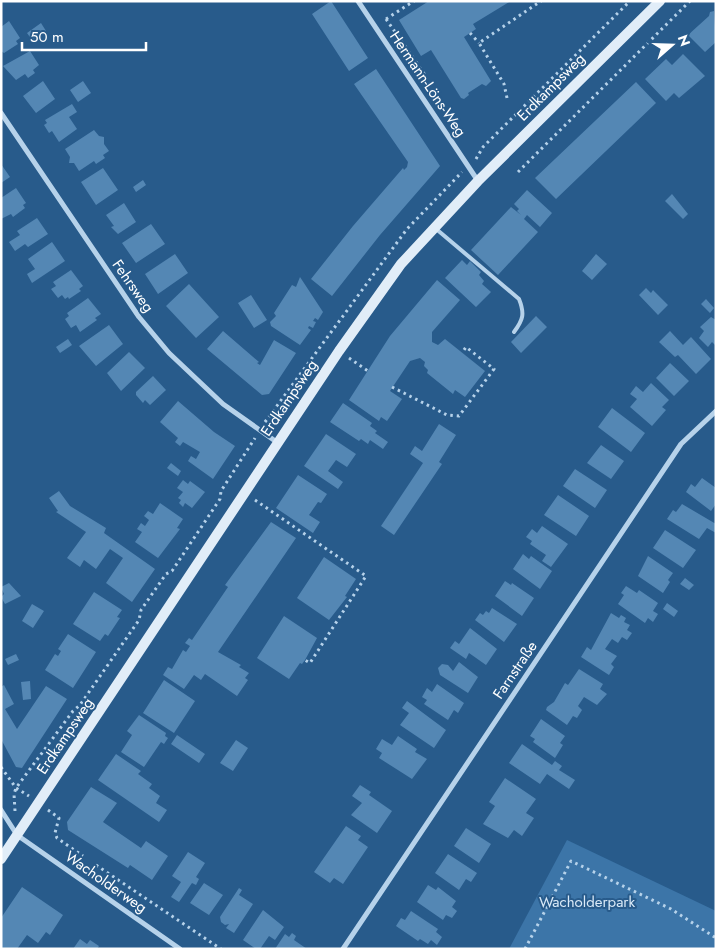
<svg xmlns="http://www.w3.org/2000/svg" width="717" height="950" viewBox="0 0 717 950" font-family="Jost,sans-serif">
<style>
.green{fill:#3c75a8}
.building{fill:#5487b4}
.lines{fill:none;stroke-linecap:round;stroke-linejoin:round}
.path{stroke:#b6d2ea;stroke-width:3;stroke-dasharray:2.5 4;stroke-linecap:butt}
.lane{stroke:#b6d2ea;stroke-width:4}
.street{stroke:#b6d2ea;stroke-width:5}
.secondary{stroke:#e1edf8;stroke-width:10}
.labels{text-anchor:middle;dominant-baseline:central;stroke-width:4;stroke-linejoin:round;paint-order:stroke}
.street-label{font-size:15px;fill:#fff;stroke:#285b8b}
.park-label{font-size:15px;fill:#daeaf8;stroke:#285b8b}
</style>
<rect width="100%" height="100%" fill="#285b8b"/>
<path class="green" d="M567,840L716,911V949H509Z"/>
<path class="building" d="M331,1L368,58L349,71L312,14Z
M429,1H511L473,24L476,29L464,37L491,81L486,86L482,84L468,93L469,95L464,99L461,98L431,50L421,56L399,20Z
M714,11L716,42L705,52L688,35L709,16L710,12Z
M9,21L20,38L16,41L18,44L4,53L1,51V27Z
M41,23L46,31L32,40L27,33Z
M30,51L39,65L33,70L35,73L28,78L25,74L16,80L3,66Z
M683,54L705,76L679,98L674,93L666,101L645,79L666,59L672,65Z
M376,69L440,166L380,235L332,296L311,279L353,226L403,168L404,170L407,167L408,162L354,84Z
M43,81L55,99L36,113L23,96Z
M83,81L91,93L78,102L70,90Z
M636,82L656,103L556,199L535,178Z
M72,104L77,112L69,117L77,129L59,142L52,131L49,133L44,125L47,123L45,120Z
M94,130L99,136L104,137V144L109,151L103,155L105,158L96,164L94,161L79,171L74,163H69L70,157L65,149Z
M1,164L10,177L1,183Z
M103,168L118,190L96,205L81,182Z
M143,180L146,185L136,192L133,187Z
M16,188L26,203L23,205L25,208L13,217L11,214L1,219V198Z
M527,190L552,213L540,227L527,215L524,219L538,232L498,275L471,250L511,207L521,215L517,211L519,209L514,204Z
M672,194L688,214L683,219L665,201Z
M124,203L136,222L118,234L111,227L114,226L106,215Z
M37,218L48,234L28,247L25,244L15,251L9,242L20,235L17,231Z
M151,224L165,244L136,263L122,243Z
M52,242L65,261L32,283L27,274L35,269L28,259Z
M175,254L188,273L158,294L145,274Z
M596,254L607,264L592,280L582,271Z
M462,260L467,265L470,261L481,272L479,275L484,281L482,284L491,292L476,307L445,278Z
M71,270L83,286L79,289L81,291L69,299L68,297L65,299L62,295L58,298L51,289L56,286L53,282Z
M300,277L323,312L318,320L315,318L313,321L316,322L313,328L309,326L308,328L311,330L300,345L271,326L270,322L276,316L274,313L292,285L296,287Z
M437,280L460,300L432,332V342L438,345L445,339L485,371L465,397L455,390L453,394L427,373L428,370L424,366L425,362L420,358L410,361L390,391L402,399L387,421L381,417L379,421L349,400L390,336Z
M189,284L219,317L196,338L166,306Z
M646,288L651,293L653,290L668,305L658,315L639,295Z
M251,295L267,320L254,328L238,303Z
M88,298L101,314L95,318L97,320L80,332L76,325L71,328L65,319L69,316L67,313Z
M706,299L714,308L710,313L701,304Z
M536,316L547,327L521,353L511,342Z
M711,317L716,320V346L712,342L708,347L699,338L704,331L700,327Z
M109,325L123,344L96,366L79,346Z
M223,331L259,362L257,363L260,365L274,340L296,353L269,394L262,395L207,349Z
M670,331L683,345L691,337L711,359L696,374L678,355L675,357L659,342Z
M68,339L72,345L60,353L56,347Z
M129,352L145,368L121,391L107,373Z
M670,363L689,381L674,396L656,378Z
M153,376L166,390L150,405L145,400L143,403L136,395V392Z
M651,383L669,400L662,407L666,410L652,426L630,407L637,399L630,394L636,386L643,392Z
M178,401L214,432L235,446L213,479L188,461L191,456L196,459L200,452L183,442L180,446L175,442L178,438L160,422Z
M343,403L372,423L370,426L377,431L375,433L388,442L383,449L370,440L368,444L361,439L359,441L330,422Z
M612,408L645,433L631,452L598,427Z
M439,424L456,435L439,462L442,464L394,535L381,526L423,463L410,454L415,446L422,451Z
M326,434L356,454L347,467L336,460L328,471L343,482L338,489L304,466Z
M601,445L624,461L611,479L587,463Z
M171,463L181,471L178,476L167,468Z
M575,469L607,490L595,508L563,486Z
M298,475L327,494L321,503L318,502L309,515L320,522L313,533L276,508Z
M702,478L716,488V504L711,511L686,492L691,484L695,487Z
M183,480L188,484L190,481L205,492L192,508L185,503L183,507L179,503L181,500L178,498L183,492L177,488Z
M59,491L70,506L106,528L104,533L155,569L132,602L106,583L123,558L110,549L96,569L84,560L80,567L67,558L86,532L56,512L58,511L49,498Z
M558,495L589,516L576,536L544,515Z
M160,503L183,519L177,528L180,529L158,558L135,542L142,532L137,529L141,523L145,526L149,520L144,516L148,511L153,514Z
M682,504L716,524V533L707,528L699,539L667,519L673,510L676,512Z
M271,522L296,538L218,652L241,665L239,667L249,673L245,678L248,680L237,696L205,674L201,680L194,675L184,689L163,675L168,667L172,669L183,650L186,652L190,646L185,643L189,638L192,640L228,587L225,585Z
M542,526L568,544L551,567L542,561L546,555L530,544L532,541L526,537L532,529L537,533Z
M665,530L696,550L683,568L653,548Z
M523,554L529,559L531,556L552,571L540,589L513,569Z
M648,556L673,573L668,580L670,582L663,593L638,576Z
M324,557L356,579L345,596L347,597L329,620L297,598Z
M685,578L694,585L689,590L680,584Z
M505,581L511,585L512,583L534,598L522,616L495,596Z
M9,583L21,596L5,604L1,597L4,594L1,587Z
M626,586L637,593L639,590L658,603L653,611L658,614L653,622L648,618L645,623L618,604L624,595L621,593Z
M94,592L122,610L117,617L120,618L108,636L105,634L100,641L73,624Z
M667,603L678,611L674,617L663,609Z
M32,604L44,611L33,628L22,621Z
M492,608L517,624L504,642L475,620L480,613L483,615L486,611L489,613Z
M611,613L619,618L621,615L626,618L624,622L630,625L627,630L632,633L627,640L622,637L618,643L612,639L605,649L617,656L611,664L614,667L609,675L581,657L587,647L591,650Z
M284,616L317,638L305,660L302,664L300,663L289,679L257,658Z
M470,628L497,649L486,665L469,653L466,659L450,648L455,641L459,644Z
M68,634L96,652L73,688L45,670L55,654L58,656L61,651L58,649Z
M16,654L19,660L8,665L5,659Z
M459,662L478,677L468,693L440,675L438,668L442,664L448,665L453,671Z
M579,669L603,684L600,689L607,694L597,705L584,697L578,706L582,710L577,718L573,716L567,725L546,710L547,707L554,702L565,683L568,685Z
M164,680L195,701L174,733L143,713Z
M30,681L31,699L23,700L21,682Z
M437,684L464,703L458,713L454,710L448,720L424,704L427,700L422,697L427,688L432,692Z
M4,685L14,704L5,709L17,729L46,686L67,699L22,768L16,767L1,739V687Z
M407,701L446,730L434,748L400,725L409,713L402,708Z
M139,715L166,733L165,736L168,738L164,744L161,742L144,767L121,752L132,735L127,731Z
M541,719L565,736L560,743L563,745L555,758L533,742L535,739L530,736Z
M177,735L205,754L199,763L171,744Z
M398,736L417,749L415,752L427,759L412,779L379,758L382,753L376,749L382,739L392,745Z
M236,740L248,748L233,771L220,763Z
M522,744L552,765L555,761L562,766L559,770L575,780L569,789L547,774L540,784L509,763Z
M116,754L141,771L138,774L152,784L149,788L160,796L156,803L167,810L159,822L98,780Z
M505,778L536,799L526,813L534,818L522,836L514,830L508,838L483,824L495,806L489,802Z
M360,785L371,792L369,795L392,811L377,833L351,815L362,803L352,796Z
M91,787L117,803L103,822L141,848L146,841L168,856L152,880L130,865L128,868L68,830L67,822Z
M346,826L361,836L358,840L368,847L343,884L334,878L330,883L314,872Z
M466,828L491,844L479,863L454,846Z
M188,852L205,863L196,877L199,879L196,885L192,883L179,902L171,897L181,882L172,876Z
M448,854L477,873L471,882L466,879L459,890L435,873Z
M204,883L223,895L209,915L190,903Z
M428,885L436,890L438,887L456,901L452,907L457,911L452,918L446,915L443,920L417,902Z
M22,887L63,915L50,935L46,932L38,943L27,935L17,949H1V918Z
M239,888L242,890L239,895L253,904L234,933L226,928L229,924L225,925L221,922L220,917Z
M263,910L284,927L275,940L269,936L260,949H256L243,940Z
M411,911L438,929L436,932L442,937L437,945L431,940L428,944L420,939L418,941L396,926L401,918L405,920Z
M292,933L296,936L294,940L307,949H275L285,934L289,937Z
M80,939L87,944L90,940L99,946L97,949H73Z"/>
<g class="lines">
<path class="path" d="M386,19L425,75
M386,19L414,1
M470,33L479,43
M507,98L504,84L479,43L541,1
M476,159L483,147L630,1
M518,172L690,1
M349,358L368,371
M392,387L447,415L459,416L494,369L466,347L462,353
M265,422L407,229L462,172
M255,500L366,576L310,663L305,660
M1,767L16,788L29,796
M48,810L59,818L55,833L57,838L83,856
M15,811L14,794L16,788L73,711L80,705L139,620L141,610L166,574L172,571L220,499L221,491L255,438
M96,865L221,949
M525,949L571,861L671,909L716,938"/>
<path class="lane" d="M435,228L519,299C525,314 523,320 514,332"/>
<path class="street" d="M358,1L478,181
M1,113L139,317L169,353L223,404L278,443
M1,810L17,835L180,949
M343,949L681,444L716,411"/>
<path class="secondary" d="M1,859L339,351L401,264L478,181L660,1"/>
</g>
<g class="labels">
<g class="street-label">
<text transform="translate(428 84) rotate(56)">Hermann-Löns-Weg</text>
<text transform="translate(551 87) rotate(-45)">Erdkampsweg</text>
<text transform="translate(133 286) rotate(55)">Fehrsweg</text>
<text transform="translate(289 398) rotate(-56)">Erdkampsweg</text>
<text transform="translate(515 670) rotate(-56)">Farnstraße</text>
<text transform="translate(65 736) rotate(-56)">Erdkampsweg</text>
<text transform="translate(106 882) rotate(35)">Wacholderweg</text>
</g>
<g class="park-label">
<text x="587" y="902">Wacholderpark</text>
</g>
</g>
<rect width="717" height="950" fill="none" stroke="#ffffff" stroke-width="5"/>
<g transform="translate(672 45) rotate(70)" stroke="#285b8b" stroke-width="4" paint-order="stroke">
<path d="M0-4L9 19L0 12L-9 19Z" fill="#ffffff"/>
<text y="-8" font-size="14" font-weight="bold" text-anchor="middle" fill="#ffffff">N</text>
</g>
<path d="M22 42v8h124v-8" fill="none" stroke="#ffffff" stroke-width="2.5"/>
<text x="30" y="42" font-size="15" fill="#ffffff" stroke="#285b8b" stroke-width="4" paint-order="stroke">50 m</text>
</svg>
